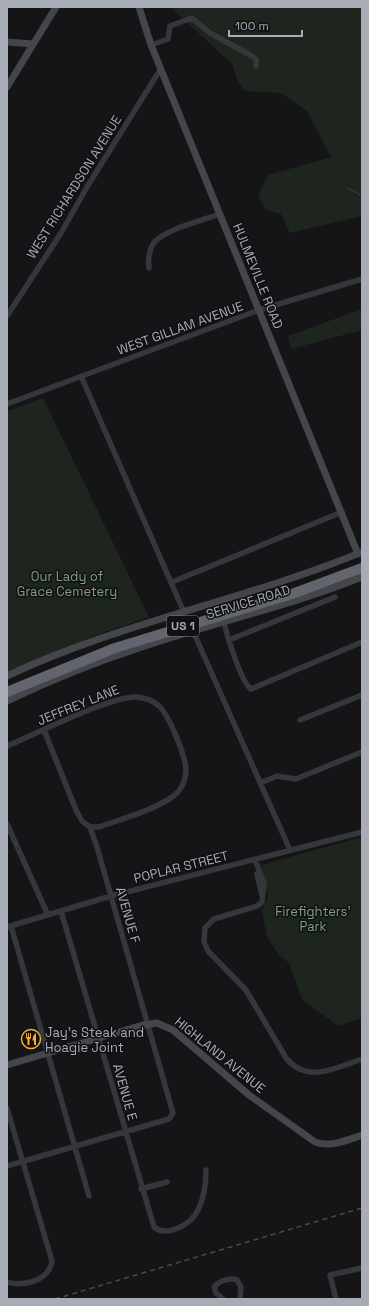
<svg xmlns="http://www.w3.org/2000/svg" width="369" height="1306" viewBox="0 0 369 1306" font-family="'Space Grotesk',sans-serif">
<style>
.green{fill:#1d251e}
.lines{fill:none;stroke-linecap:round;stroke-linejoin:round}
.stream{stroke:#2b343a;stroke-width:1.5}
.street{stroke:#36373c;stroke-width:5.5}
.secondary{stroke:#44464c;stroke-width:7}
.highway{stroke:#62656d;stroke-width:10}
.rail{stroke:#494b51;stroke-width:1.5;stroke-dasharray:5 4;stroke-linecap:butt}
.labels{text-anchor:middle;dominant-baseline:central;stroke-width:3;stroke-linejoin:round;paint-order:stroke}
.shield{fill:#101012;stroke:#7a7d86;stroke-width:1}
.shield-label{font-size:12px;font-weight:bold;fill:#a7acb7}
.street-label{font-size:13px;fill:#a7acb7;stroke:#101012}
.park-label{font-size:13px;fill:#7ea27f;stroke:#101012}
.poi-label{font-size:13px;fill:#a7acb7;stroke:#101012;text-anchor:start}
</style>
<rect width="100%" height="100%" fill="#151517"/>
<path class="green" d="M170,7H362V216L290,233L281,214L266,210L258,196L268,175L331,157L307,111L281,93L245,91L238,82L232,64Z
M362,309V330L291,349L288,336Z
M43,398L149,617L94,636L7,673V411Z
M362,837V1018L338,1026L302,999L289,963L279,955L267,937L262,911L268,896L261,865Z"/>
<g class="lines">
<path class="stream" d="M348,188L362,196"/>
<path class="street" d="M151,45L168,39L170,26L192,18L210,33L252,56L256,60V66
M149,268C148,260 149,251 153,244C162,230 204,220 220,214
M7,316L61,233L87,187L160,70
M81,376L183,610
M7,404L259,310L362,279
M172,582L342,512
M224,622C227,636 241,682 251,689L362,642
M193,631L290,850
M229,640L335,597
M300,720L362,695
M7,746C34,735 112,695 137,697C145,698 153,700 159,706C169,715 185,755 186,769C186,777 183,786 178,792C164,807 119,820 99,827H90
M260,783L277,776L296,779L362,752
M7,824L48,915
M255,859L264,884L262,902L257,906L214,919L205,928L204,942L208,951L246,990L286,1058C307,1084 336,1068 362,1059
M257,874L262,895
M61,911L154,1227C168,1238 191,1224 198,1210C204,1198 206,1184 206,1170
M11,926L89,1196
M7,927L111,896L362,832
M7,1108L52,1261C49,1281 23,1287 7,1282
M7,1166L169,1119L173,1113L97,847L90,827L82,821L76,810L44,730
M141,1189L167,1182
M223,1299L216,1293L214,1287C219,1281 230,1277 237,1280L241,1287L240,1299
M336,1299L330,1275L362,1268"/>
<path class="secondary" d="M139,7L151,45L358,554
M7,42L33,44
M7,87L56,7
M7,676C121,622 246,600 362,552
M7,701C51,680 96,662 142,647C215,622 290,606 362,577
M7,1065L143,1025L157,1023L173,1030L249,1095L315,1142C330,1148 347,1140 362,1135"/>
<path class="highway" d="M7,692L115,648L292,594L362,568"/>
<path class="rail" d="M55,1299L362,1208"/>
</g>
<defs>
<g id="restaurant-ring" transform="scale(1)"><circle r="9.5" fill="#101012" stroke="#f1ae33" stroke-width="1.5"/><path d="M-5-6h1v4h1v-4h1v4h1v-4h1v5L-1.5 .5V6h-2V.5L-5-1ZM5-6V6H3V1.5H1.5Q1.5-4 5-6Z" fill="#f1ae33"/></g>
</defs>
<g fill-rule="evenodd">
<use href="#restaurant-ring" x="31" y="1039"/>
</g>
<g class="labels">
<rect class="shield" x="167" y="616" width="32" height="20" rx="3"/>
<g class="shield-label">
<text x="183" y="626">US 1</text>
</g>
<g class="street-label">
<text transform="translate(74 187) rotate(-58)">WEST RICHARDSON AVENUE</text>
<text transform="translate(258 276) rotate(68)">HULMEVILLE ROAD</text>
<text transform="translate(180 328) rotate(-20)">WEST GILLAM AVENUE</text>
<text transform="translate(248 602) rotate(-17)">SERVICE ROAD</text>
<text transform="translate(78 705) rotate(-22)">JEFFREY LANE</text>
<text transform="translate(181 867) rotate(-14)">POPLAR STREET</text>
<text transform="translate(128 915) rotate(74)">AVENUE F</text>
<text transform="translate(220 1055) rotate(39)">HIGHLAND AVENUE</text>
<text transform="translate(125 1092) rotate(74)">AVENUE E</text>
</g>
<g class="park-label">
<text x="67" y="576">Our Lady of<tspan x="67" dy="15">Grace Cemetery</tspan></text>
<text x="313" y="911">Firefighters'<tspan x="313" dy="15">Park</tspan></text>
</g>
<g class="poi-label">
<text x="45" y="1032">Jay's Steak and<tspan x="45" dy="15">Hoagie Joint</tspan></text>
</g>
</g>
<rect width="369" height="1306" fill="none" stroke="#a7acb7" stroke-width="16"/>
<path d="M229 30v6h73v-6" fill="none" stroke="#a7acb7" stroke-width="2"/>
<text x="235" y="30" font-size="12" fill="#a7acb7" stroke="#101012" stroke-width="3" paint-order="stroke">100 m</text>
</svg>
